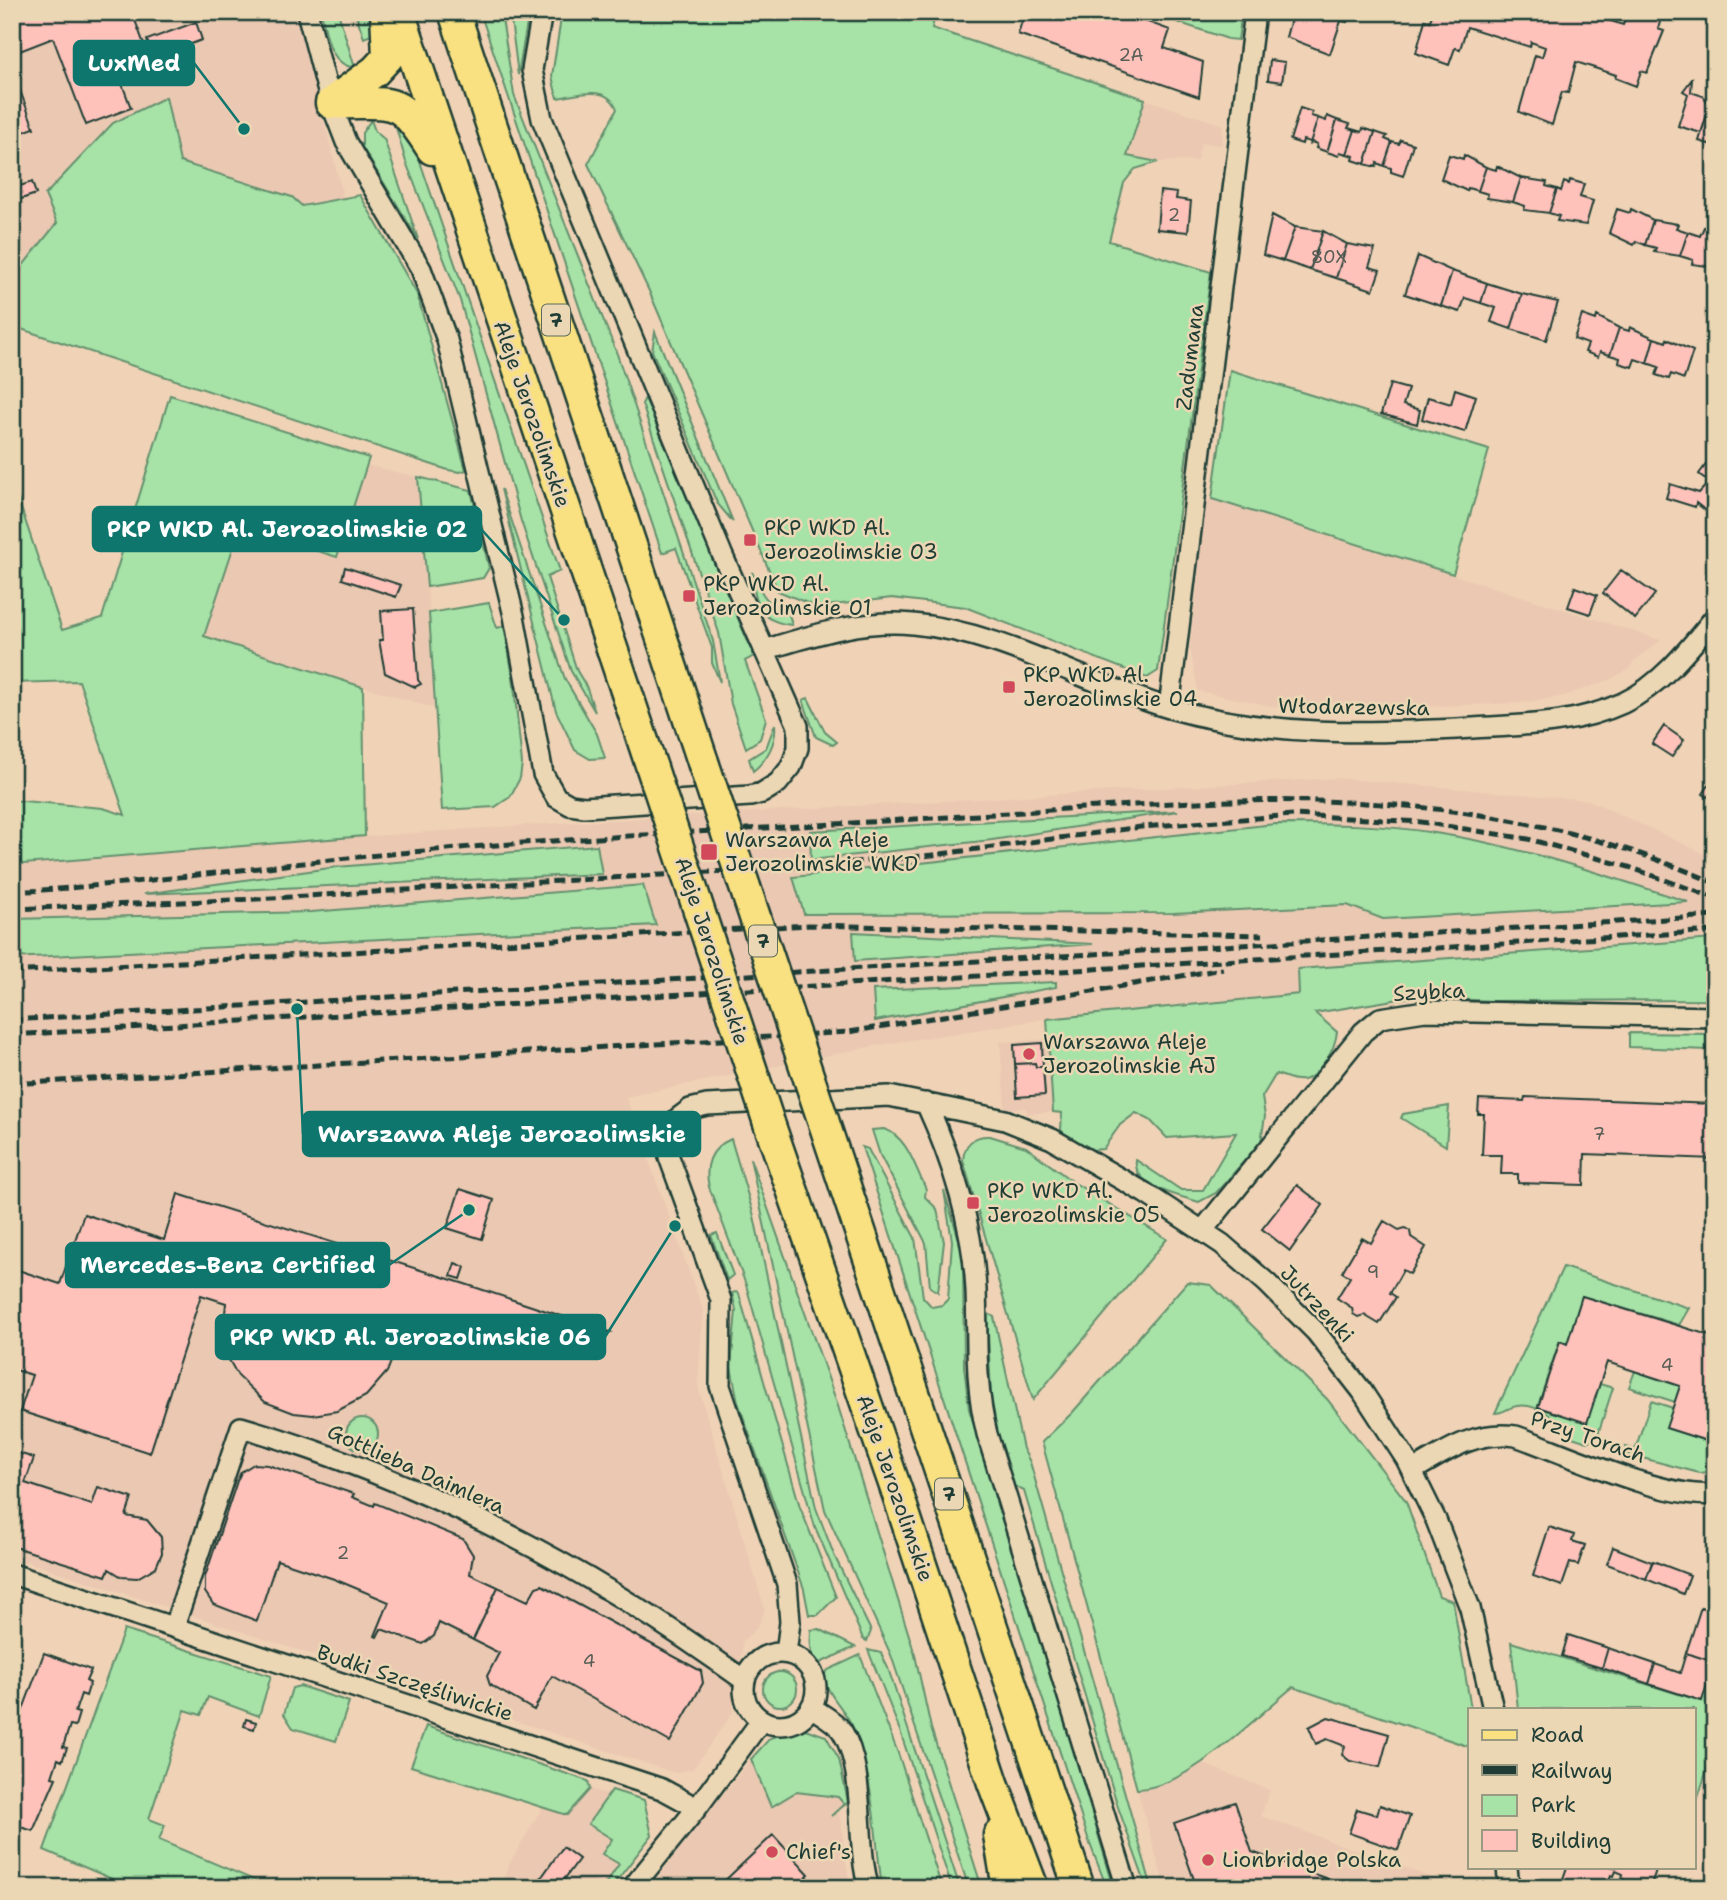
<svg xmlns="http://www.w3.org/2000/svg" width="1727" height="1900" viewBox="0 0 1727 1900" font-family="'Shantell Sans',sans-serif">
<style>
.built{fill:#ebc8b2}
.green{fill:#a7e2a7;stroke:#63906e;stroke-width:2}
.building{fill:#fec2ba;stroke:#1f3d34;stroke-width:2}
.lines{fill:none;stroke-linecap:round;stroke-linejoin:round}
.minor-casing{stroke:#1f3d34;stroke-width:24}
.primary-casing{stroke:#1f3d34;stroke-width:35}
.minor{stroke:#ecd7b5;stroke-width:19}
.primary{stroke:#f9e181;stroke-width:30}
.rail{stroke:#1f3d34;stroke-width:5;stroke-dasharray:10 5;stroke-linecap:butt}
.primary-bridge-casing{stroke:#1f3d34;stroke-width:35;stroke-linecap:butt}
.primary-bridge{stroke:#f9e181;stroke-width:30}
.poi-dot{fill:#d1495b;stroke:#ecd7b5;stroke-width:2.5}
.labels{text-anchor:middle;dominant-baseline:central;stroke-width:5;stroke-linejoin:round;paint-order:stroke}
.number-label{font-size:18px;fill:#575e56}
.shield{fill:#ecd7b5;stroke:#5c6b5b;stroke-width:2}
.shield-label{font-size:19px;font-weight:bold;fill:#1f3d34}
.street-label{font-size:21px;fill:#1f3d34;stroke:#ecd7b5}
.poi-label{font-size:21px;fill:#1f3d34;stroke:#ecd7b5;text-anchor:start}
.leader{fill:none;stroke:#0f766e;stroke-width:2.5}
.callout-dot{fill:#0f766e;stroke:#ecd7b5;stroke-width:2.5}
.callout{fill:#0f766e;stroke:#0f766e;stroke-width:2.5}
.callout-label{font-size:23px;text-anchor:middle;font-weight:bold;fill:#fff}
</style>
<rect width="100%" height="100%" fill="#f0d3b6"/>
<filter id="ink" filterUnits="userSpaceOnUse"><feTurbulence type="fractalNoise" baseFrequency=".0143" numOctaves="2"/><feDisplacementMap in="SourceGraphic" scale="14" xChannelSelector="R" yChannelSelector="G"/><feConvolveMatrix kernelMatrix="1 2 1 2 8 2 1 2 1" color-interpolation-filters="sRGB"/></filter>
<g filter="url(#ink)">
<path class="built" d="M12,12H297L344,200L302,206L180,162L166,97L12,279Z
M1145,99L1223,125L1222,145L1201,143L1197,161L1158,162L1127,156Z
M366,465L418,477L437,704L433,708L204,637L240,527L337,557Z
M1212,499L1661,640L1633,662L1629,669L1612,679L1564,696L1520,703L1316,711L1271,706L1198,691L1190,649L1206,500Z
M1337,778L1589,800L1703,853L1715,854V970L1300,993L1047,1019L879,1045L626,1097L703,1310L698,1386L765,1610L757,1628L743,1641L733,1712L693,1769L675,1773L12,1557V865L142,852L527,825Z
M1048,1039L1053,1112L1027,1114L1026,1108L1005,1109L1000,1042Z
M751,1759L755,1766L796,1792L838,1797L844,1804L832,1816L839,1812L850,1888H649Z
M1201,1763L1270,1790L1261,1816L1461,1888H1165L1137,1789L1153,1788Z
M590,1789L610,1795L588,1824L612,1839L619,1864L603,1888H500L509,1864L542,1808L567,1815Z"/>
<path class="green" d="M321,12H338L355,68C328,64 327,35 321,12Z
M355,12H369L376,33L364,38Z
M480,12H501L514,95L617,354L713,641L720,682L712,663V648L676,548L662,553Z
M510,12H529L518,75Z
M562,12H936L932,28L1145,99L1127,156L1158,162L1135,169L1124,183L1109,241L1211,272L1158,671L1147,678L965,607L892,598L817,607L778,591L649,291L588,164L617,109C607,84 578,95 557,98L552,76Z
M1147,12H1242L1238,40L1228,39Z
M166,97L180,162L292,197L302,206L360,195L417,294L466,470L460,472L448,470L12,326V279L57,223L45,195L113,123Z
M393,117L414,144L560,571L547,577L577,671L586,686L595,712L571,671L521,521L460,300L406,162Z
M371,120L375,131L384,139L418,239L362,147V133Z
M655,332L733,522L717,503L652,351Z
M1230,370L1489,450L1453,574L1212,499Z
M170,395L369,458L337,557L240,527L204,636L363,687L365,836L12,865V800L103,808L125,815L79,681L12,683V481L62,630L102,618Z
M645,398L754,656L745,661L766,719L760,739L746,748L731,704L719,633L642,404Z
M418,477L471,490L489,568L483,578L427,587Z
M501,489L565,679L597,734L605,758L590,759L575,750L556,711Z
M752,572C763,598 765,601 789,614L792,625C758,622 754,601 752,572Z
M489,603L497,628L504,626L513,676L522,764L520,778L510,797L495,807L442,810L429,613Z
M808,698L825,732L837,742L833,745L816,737L803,700Z
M775,724C777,742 767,760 753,771L749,759L766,748Z
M1178,811L992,840L811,860L810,831Z
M1275,824C1328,824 1382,824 1435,833C1521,846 1605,875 1688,902L1383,919L1347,905L1173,913L804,914L793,877Z
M597,845L602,874L144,894L337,867Z
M643,885L656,925L12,958V919L311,912Z
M853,932L1093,944L855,961Z
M1715,939V1000L1493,1001L1412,997L1315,1013L1337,1032C1335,1048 1322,1076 1303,1080C1295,1082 1284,1076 1276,1074L1262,1097L1265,1116L1261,1142L1216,1193L1199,1202C1178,1196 1132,1186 1136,1160L1181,1190H1203L1236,1133L1167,1138L1150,1120L1136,1113L1120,1125L1103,1149L1092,1150L1064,1134L1061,1130L1062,1113L1053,1112L1047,1019L1299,994L1298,969Z
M1056,982V987L875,1021L873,990Z
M1629,1033L1715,1034V1046L1710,1045L1709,1050L1629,1047Z
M1449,1106L1446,1146L1401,1118L1403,1114Z
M884,1129C908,1137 915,1168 926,1189L925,1197L937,1209L944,1242L938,1292L930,1287L926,1243L880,1155L872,1130Z
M990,1136L1026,1147L1073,1182L1167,1239L1033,1400L963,1160C964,1144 974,1135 990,1136Z
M731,1139L754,1216L816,1508L834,1555L871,1631L867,1641L863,1639L815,1527L746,1285L709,1187C704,1166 710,1148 731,1139Z
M862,1147L868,1149L915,1238L923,1297L932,1307L942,1305L948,1299L952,1241L944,1190L963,1253L964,1366L969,1409L1012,1543L1114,1888H1107L1090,1844Z
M750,1158L838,1406L915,1655L931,1728L982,1888H969L891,1655L825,1510Z
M717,1233L733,1275L727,1280L711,1235Z
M1563,1267L1689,1308L1679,1325L1582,1296L1567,1344L1559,1342L1538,1406L1600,1384L1613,1388L1597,1437L1587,1442L1569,1436C1563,1421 1535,1402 1517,1406C1508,1407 1504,1413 1495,1413Z
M1187,1282L1211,1285L1327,1399L1406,1501L1439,1596L1453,1601L1471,1709L1470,1747L1293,1687C1253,1719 1189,1788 1137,1789L1042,1442L1072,1413Z
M736,1292L739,1294L800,1507L836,1597L818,1615H809L804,1589L738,1402L731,1367L736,1310L732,1293Z
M987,1313L994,1317L1023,1449L1030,1462L1152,1888H1147L1118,1807L1024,1491L1014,1486L992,1415Z
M1635,1371L1680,1386L1675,1402L1629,1387Z
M1651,1401L1673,1408L1667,1428L1709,1442L1715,1426V1471L1699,1473L1627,1454L1626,1447L1635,1450Z
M346 1434a16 16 0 1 1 32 0a16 16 0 1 1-32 0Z
M819,1629L855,1647L818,1664C810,1653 810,1643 811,1630Z
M124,1630L271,1676L259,1716L208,1697L201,1715L185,1710L149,1819L165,1825L159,1840L273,1888H133L44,1850Z
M1511,1642L1701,1701L1708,1683L1715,1685V1745L1694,1810V1709H1518Z
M868,1650L881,1653L888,1668L960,1888H952L900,1731Z
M860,1655L898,1753L942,1888H882C875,1835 874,1783 855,1732C847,1711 829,1698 823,1676L828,1670Z
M763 1689a17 17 0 1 1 34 0a17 17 0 1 1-34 0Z
M300,1686L349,1702L336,1741L293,1728L284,1714L292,1688Z
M426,1726L588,1781L590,1789L567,1815L411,1766Z
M802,1728L826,1736L839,1759L848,1802L831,1816L844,1804L838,1797L796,1792L771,1807L751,1759L770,1738Z
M612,1790L644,1800L652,1835L611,1888H603L619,1864L602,1854L612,1839L588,1824Z"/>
<path class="building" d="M12,12H132L149,58L117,70L131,108L86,125L53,38L12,54Z
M1014,12H1120L1170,30L1164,48L1203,62L1199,97L1018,34L1023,18L1013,15Z
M1293,12H1350L1347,22L1341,21L1330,54L1286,37Z
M1433,12H1584L1623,25L1627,12H1646L1660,22L1658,29L1664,31L1647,73L1641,71L1636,86L1615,78L1616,75L1576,62L1568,93L1562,92L1552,125L1519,112L1535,55L1542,57L1545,47L1531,42L1530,47L1467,27L1460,49L1455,48L1449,65L1416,53L1425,20L1430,21Z
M196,22L202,40L153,58L147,40Z
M1270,60L1285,62L1282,82L1268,80Z
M12,69L34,128L12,136Z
M1692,79L1691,92L1703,96L1710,105L1701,133L1678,126L1688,94L1683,91Z
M1710,105L1715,109V146L1699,141Z
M1300,108L1312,112L1311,116L1318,118L1309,146L1310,142L1303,140L1302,144L1290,140Z
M1327,116L1337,120L1327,152L1316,148L1317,144L1311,142L1309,146L1318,118L1326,121Z
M1337,120L1350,124L1348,128L1355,130L1347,154L1340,152L1339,156L1327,152Z
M1363,128L1375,132L1365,164L1353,160L1354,156L1347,154L1355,130L1362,132Z
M1375,132L1387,136L1385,139L1392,142L1384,166L1377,163L1376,167L1365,164Z
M1401,140L1413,144L1403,176L1391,172V168L1384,166L1392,142L1399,144Z
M1449,155L1463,159L1464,155L1486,167L1478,191L1468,188L1467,191L1441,179Z
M12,166L20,186L32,182L36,194L12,202Z
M1497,166L1521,178L1513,202L1487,198L1488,194L1478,191L1486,167L1496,170Z
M1521,178L1547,182L1546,186L1557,189L1549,213L1524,210L1525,206L1513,202Z
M1570,180L1584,184L1580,197L1593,201L1586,225L1557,221L1559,216L1549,213L1557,189L1561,191L1564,182L1569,184Z
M1160,191L1177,193L1176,199L1191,201L1188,232L1157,229Z
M1617,209L1630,213L1631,209L1653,220L1645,245L1636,241L1634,245L1609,233Z
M1272,215L1295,227L1283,261L1263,255Z
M1653,220L1678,224L1676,228L1688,232L1680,256L1654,252L1656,248L1645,245Z
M1295,227L1323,231L1310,270L1283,261Z
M1704,227L1715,230V267L1692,264L1693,260L1680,256L1688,232L1700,236Z
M1323,231L1347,244L1336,278L1310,270Z
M1347,244L1375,249L1369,267L1380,270L1373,290L1336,278Z
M1418,256L1452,271L1441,306L1405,294Z
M1452,271L1487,283L1481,303L1465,298L1460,312L1441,306Z
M1487,283L1522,294L1511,329L1491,322L1496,308L1481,303Z
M1522,294L1558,302L1546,340L1511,329Z
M1582,315L1596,320L1597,316L1619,328L1610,355L1600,352L1598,357L1585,352L1588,344L1574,339Z
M1630,327L1654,338L1647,363L1635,359L1632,367L1619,363L1620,358L1610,355L1619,328L1629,331Z
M1654,338L1666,342L1667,339L1693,351L1684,379L1671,374L1669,379L1656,375L1659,367L1647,363Z
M1390,384L1408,389L1403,405L1420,410L1417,424L1381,414Z
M1455,389L1476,396L1465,432L1422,419L1428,397L1451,404Z
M1711,458L1715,461V511L1711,515L1696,503L1695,507L1666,498L1670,484L1699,493L1709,482L1699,474Z
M345,567L401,585L396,597L342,579Z
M1621,570L1655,594L1635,619L1603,593Z
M1575,587L1597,595L1590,614L1568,607Z
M413,609L418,680L421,684L415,687L385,673L379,640H383L381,611Z
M1664,726L1684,740L1672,757L1652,744Z
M1715,776V801L1703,794Z
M1042,1043L1043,1067H1036L1035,1063L1015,1064L1014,1045Z
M1035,1063L1036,1067H1043L1045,1095L1017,1097L1015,1064Z
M1525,1097L1715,1104V1159L1585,1154L1584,1185L1518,1183V1174H1501L1502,1155H1482L1484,1114H1478L1479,1099L1524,1101Z
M1297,1185L1323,1205L1290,1251L1262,1229Z
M460,1189L494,1200L482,1239L447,1228Z
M178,1194L465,1284L610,1332L560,1342L499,1348L453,1350L397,1346L387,1372L366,1396L337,1411L313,1415L294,1413L265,1402L238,1376L229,1360L223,1334L226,1303L201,1295L150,1453L20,1411L32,1375L12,1369V1268L60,1284L84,1214L164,1240Z
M1384,1221L1399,1230L1405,1228L1410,1231L1411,1237L1426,1247L1410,1274L1403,1270L1390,1293L1396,1297L1379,1324L1364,1315L1358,1317L1353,1314L1352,1308L1337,1298L1350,1277L1342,1272L1362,1238L1371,1243Z
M455,1263L465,1267L461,1279L451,1276Z
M1582,1296L1715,1337V1426L1710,1442L1666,1428L1680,1386L1607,1362L1587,1423L1538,1407L1560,1341L1567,1344Z
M12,1451L34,1458L25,1483L92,1505L98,1487L132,1498L126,1516L147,1520L161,1537L162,1553L156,1567L137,1578L122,1577L109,1569L106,1576L12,1546Z
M254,1464L268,1465L354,1494L352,1497L374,1506L375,1503L463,1539L473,1555L470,1574L498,1587L473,1640L439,1623L434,1636L423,1644L381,1629L377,1637L375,1636L389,1602L334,1579L277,1560L257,1621L213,1604L205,1592V1577L237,1481L241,1472Z
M1549,1527L1574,1535L1572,1541L1585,1545L1578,1565L1570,1563L1562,1586L1533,1576Z
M1613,1547L1652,1562L1646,1579L1607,1564Z
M1653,1561L1690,1575L1683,1594L1646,1579Z
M542,1585L701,1671L703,1683L670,1742L552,1676L534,1710L490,1685L487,1676L499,1653L473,1640L498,1587L528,1601L536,1587Z
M1701,1607L1715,1612L1714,1662L1686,1653Z
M1568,1635L1608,1648L1602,1668L1562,1656Z
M1608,1648L1655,1664L1649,1684L1602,1668Z
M44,1653L91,1670L86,1681L90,1683L86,1696L81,1694L75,1712L79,1713L75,1726L70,1725L63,1747L67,1748L62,1761L58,1759L52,1777L56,1778L33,1831L12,1824V1739Z
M1686,1653L1714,1662L1702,1701L1649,1684L1655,1664L1680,1673Z
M1328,1717L1389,1734L1380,1767L1350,1761L1342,1755L1345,1746L1327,1739L1316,1744L1309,1727Z
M246,1719L256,1722L254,1729L244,1726Z
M1235,1802L1252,1852L1353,1888H1197L1174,1823Z
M1380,1805L1410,1816L1398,1850L1349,1833L1357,1809L1377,1815Z
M773,1835L809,1874L795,1888H717Z
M563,1847L579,1859L558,1888H534Z
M1567,1867H1657L1650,1888L1622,1879L1623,1874L1616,1871L1614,1876L1611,1875L1606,1888H1560Z"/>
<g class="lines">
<g class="minor-casing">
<path id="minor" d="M307,12L331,103L346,142L421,269L447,340L514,616L543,774L556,797L570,805L584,807L750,796L762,793L778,783L791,767L798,748V726L722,554L542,119L532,70L542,12
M764,650C813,635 861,619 913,624C1002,632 1084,683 1169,708C1270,737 1369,734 1473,728C1524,725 1575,725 1623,703C1661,685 1689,649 1715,617
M1169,708L1255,12
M926,1103C952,1160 973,1226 976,1290C978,1342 974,1381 987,1434L1127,1888
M1203,1230L1363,1032L1380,1018L1425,1011L1715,1017
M1412,1471C1446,1451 1475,1430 1516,1436C1564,1453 1666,1500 1715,1494
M12,1574L662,1789L697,1808L761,1721
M174,1627L241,1427C423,1480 591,1569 744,1680
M744 1689a36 36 0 1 1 72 0a36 36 0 1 1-72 0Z
M786,1653L790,1622L787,1584L720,1386L721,1300L669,1157L668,1139L678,1118L690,1109L707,1105L889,1096L1005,1120L1052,1139L1145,1193L1222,1244L1267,1283L1316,1332L1362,1391L1406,1459L1436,1520L1470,1608L1493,1709
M811,1707C821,1714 835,1721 842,1731C867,1772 855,1844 869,1888
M1507,1867L1509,1888
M632,1888L697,1808"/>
</g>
<g class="primary-casing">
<path id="primary" d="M399,12L652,768
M454,12L703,762
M331,103C395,105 396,92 432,149
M331,103L375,71L388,57L386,12
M823,1120L1079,1888
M769,1123L898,1495L993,1783L1033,1888
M999,1835L1008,1888"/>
</g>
<use href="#minor" class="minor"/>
<use href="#primary" class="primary"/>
<path class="rail" d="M12,892C150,884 287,862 424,851C593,836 763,829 932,818C1204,801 1457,769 1715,883
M12,909L256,899L812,866L933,855L1141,827L1294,815L1421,822L1528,839L1629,867L1715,898
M12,972L809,925L1263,935
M12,1020L1715,916
M12,1035L1715,931
M12,1084L849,1032L1223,969"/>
<g class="primary-bridge-casing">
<path id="primary-bridge" d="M703,762L823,1120
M652,768L769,1123"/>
</g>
<use href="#primary-bridge" class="primary-bridge"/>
</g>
</g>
<g class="poi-dot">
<rect x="743" y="533" width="14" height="14" rx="3.5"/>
<rect x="682" y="589" width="14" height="14" rx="3.5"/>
<rect x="1002" y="680" width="14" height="14" rx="3.5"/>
<rect x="700" y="843" width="18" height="18" rx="3.5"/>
<circle cx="1029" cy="1054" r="7"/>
<rect x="966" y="1196" width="14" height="14" rx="3.5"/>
<circle cx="772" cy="1852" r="7"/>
<circle cx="1208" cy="1860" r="7"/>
</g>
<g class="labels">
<g class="number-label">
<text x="1131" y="55">2A</text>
<text x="1174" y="215">2</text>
<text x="1329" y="257">80X</text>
<text x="1599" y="1134">7</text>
<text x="1373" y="1272">9</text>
<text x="1667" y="1365">4</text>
<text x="343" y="1553">2</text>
<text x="589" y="1661">4</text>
</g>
<g class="shield">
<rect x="542" y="304.5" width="28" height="31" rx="5"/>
<rect x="749" y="925.5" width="28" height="31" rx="5"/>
<rect x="935" y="1478.5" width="28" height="31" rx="5"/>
</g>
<g class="shield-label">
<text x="556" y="320">7</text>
<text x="763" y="941">7</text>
<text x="949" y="1494">7</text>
</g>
<g class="street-label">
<text transform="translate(1190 357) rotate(-83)">Zadumana</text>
<text transform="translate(532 414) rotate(71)">Aleje Jerozolimskie</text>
<text transform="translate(1354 707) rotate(1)">Włodarzewska</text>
<text transform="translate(712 951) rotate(72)">Aleje Jerozolimskie</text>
<text transform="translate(1429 992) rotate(-3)">Szybka</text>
<text transform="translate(1317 1304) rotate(47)">Jutrzenki</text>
<text transform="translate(1588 1437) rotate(19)">Przy Torach</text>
<text transform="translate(416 1469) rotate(24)">Gottlieba Daimlera</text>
<text transform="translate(895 1488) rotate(71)">Aleje Jerozolimskie</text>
<text transform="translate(415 1683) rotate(18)">Budki Szczęśliwickie</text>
</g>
<g class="poi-label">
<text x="764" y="528">PKP WKD Al.<tspan x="764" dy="24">Jerozolimskie 03</tspan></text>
<text x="703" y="584">PKP WKD Al.<tspan x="703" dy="24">Jerozolimskie 01</tspan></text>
<text x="1023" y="675">PKP WKD Al.<tspan x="1023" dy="24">Jerozolimskie 04</tspan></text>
<text x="725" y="840">Warszawa Aleje<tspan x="725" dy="24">Jerozolimskie WKD</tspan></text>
<text x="1043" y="1042">Warszawa Aleje<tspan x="1043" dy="24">Jerozolimskie AJ</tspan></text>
<text x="987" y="1191">PKP WKD Al.<tspan x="987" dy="24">Jerozolimskie 05</tspan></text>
<text x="786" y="1852">Chief's</text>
<text x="1222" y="1860">Lionbridge Polska</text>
</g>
</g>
<path class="leader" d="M244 129L194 63M564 620L481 529M297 1009L303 1134M469 1210L389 1265M675 1226L605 1337"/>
<g class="callout-dot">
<circle cx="244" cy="129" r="7"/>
<circle cx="564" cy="620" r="7"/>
<circle cx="297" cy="1009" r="7"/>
<circle cx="469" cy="1210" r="7"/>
<circle cx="675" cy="1226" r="7"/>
</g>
<g class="callout">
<rect x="74" y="41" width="120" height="44" rx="7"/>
<rect x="93" y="507" width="388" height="44" rx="7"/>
<rect x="303" y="1112" width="397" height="44" rx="7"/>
<rect x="66" y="1243" width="323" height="44" rx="7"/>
<rect x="216" y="1315" width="389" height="44" rx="7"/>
</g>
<g class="callout-label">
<text x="134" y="71">LuxMed</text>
<text x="287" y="537">PKP WKD Al. Jerozolimskie 02</text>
<text x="502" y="1142">Warszawa Aleje Jerozolimskie</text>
<text x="228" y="1273">Mercedes-Benz Certified</text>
<text x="410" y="1345">PKP WKD Al. Jerozolimskie 06</text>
</g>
<rect width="1727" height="1900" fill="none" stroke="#ecd7b5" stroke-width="42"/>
<rect x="21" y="21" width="1685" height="1858" fill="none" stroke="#1f3d34" stroke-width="2.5" filter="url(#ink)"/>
<rect x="1468" y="1708" width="228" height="161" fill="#ecd7b5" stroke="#9a9981" stroke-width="2"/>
<rect x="1482" y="1730" width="35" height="10" fill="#f9e181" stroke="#9a9981" stroke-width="2"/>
<text x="1531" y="1742" font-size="21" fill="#1f3d34">Road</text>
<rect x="1482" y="1765" width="35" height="10" fill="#1f3d34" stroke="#9a9981" stroke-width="2"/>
<text x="1531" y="1778" font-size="21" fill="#1f3d34">Railway</text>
<rect x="1482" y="1795" width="35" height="21" fill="#a7e2a7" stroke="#9a9981" stroke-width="2"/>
<text x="1531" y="1812" font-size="21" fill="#1f3d34">Park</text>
<rect x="1482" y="1830" width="35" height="21" fill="#fec2ba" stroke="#9a9981" stroke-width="2"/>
<text x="1531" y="1848" font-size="21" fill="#1f3d34">Building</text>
</svg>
